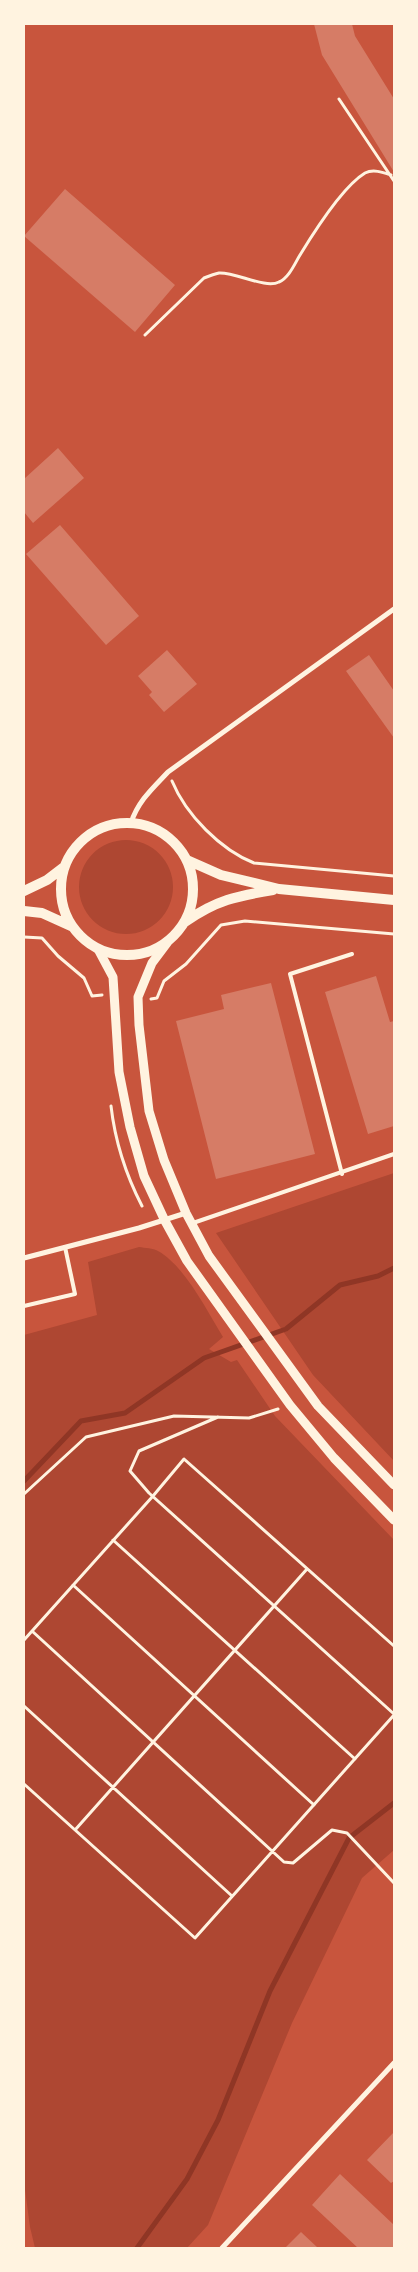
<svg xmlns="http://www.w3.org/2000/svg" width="418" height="2272" viewBox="0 0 418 2272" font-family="'Nunito Sans',sans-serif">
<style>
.green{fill:#ae4732}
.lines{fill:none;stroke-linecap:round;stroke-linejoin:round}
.stream{stroke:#8f3625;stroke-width:5}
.building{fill:#d67c66}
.path{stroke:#fff3e0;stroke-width:3}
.service{stroke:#fff3e0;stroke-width:4}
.minor{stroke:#fff3e0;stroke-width:5}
.tertiary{stroke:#fff3e0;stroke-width:9}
.secondary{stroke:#fff3e0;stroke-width:10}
</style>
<rect width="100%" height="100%" fill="#c8553d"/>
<path class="green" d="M79 887a47 47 0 1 1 94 0a47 47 0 1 1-94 0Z
M394,1173V1461L313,1375L216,1233Z
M139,1247C145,1248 153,1248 158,1251C185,1266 207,1311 223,1337L209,1349L231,1362L237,1360L275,1416L394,1540V1850L362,1878L292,2023L208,2225L187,2248H35L30,2227L24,2182V1335L97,1315L88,1262Z"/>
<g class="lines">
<path class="stream" d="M24,1481L81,1421L125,1413L204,1358L286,1329L340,1285L378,1276L394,1268
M137,2248L187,2179L218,2120L270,1991L349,1838L394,1803"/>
</g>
<path class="building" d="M314,24H352L355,36L394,99V172L322,55Z
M65,189L175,285L135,332L24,236Z
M58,448L84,478L33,523L24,512V479Z
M60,525L139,616L106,645L26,554Z
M167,650L197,684L164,712L149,695L152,692L138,676Z
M369,655L394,691V738L346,671Z
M376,976L390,1022L394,1021V1126L368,1134L325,992Z
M271,983L315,1154L216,1179L176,1021L224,1009L221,995Z
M394,2132V2181L391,2183L367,2160Z
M340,2174L394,2225V2248H358L312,2205Z
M301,2232L318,2248H285Z"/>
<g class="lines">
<path class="path" d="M339,99L394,181
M145,335L204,278C209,276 214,274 219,273C236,272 265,289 279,282C289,278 295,263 300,255C314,232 342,187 365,173C373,169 382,172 391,175
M172,781C186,815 221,850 254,863L394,876
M24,937L42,938L58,956L84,978L92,996L102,995
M151,999L157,998L164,981L186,964L221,925L245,921L394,934
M111,1106C115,1141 126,1175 142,1206
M218,1417L139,1451L130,1471L149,1493L394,1714
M24,1494L86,1437L174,1416L249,1418L278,1409
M113,1540L355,1759
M73,1585L314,1805
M32,1631L284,1862L293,1863L332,1830L347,1833L394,1883
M24,1640L153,1496L184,1459L394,1646
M24,1706L232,1896
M24,1784L195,1938L394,1715
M75,1830L307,1569"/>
<path class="service" d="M342,1174L290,974L352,954
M193,1223L394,1154
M24,1306L75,1294L65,1247"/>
<path class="minor" d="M131,823C138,801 153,788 168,772L394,609
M24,1258L139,1228L186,1213
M222,2248L394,2063"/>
<path class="tertiary" d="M167,943L152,963L138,997L139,1025L149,1111L164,1160L186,1213L209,1256L318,1406L394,1485
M98,949L113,977L119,1072L130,1127L144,1176L165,1221L187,1261L290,1405L334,1458L394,1520"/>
<path class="secondary" d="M61 889a66 66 0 1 1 132 0a66 66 0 1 1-132 0Z
M187,860L221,875L279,889L394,900
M24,891L47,880L64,867
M24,911L42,913L73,927
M185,922C216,900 237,896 273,890"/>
</g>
<rect width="418" height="2272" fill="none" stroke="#fff3e0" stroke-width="50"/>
</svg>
